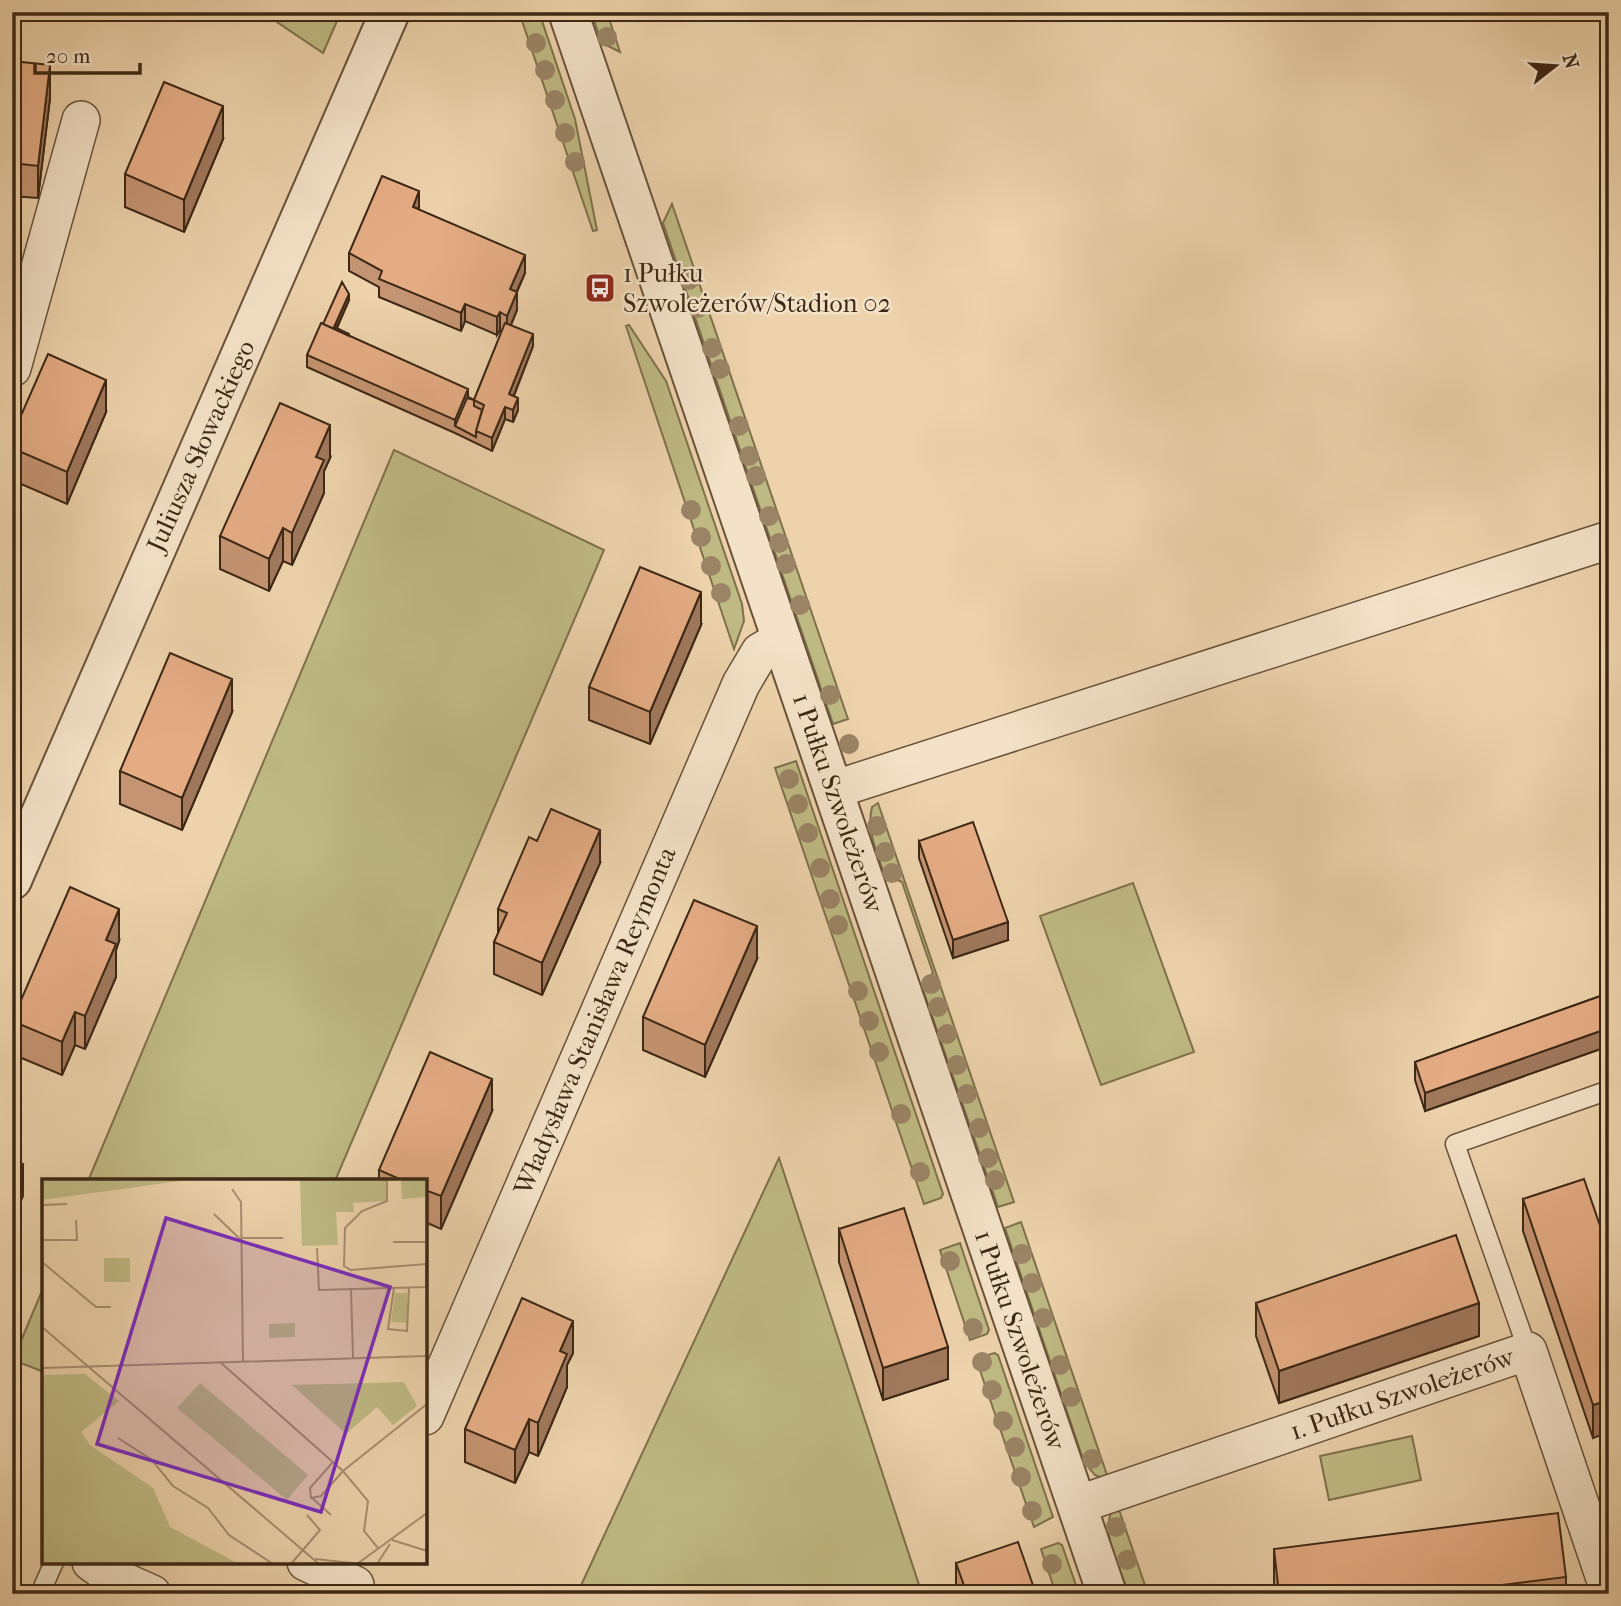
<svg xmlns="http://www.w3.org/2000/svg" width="1621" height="1606" viewBox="0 0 1621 1606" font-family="'IM FELL French Canon',serif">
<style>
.green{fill:#bfba84;stroke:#7e714c;stroke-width:2}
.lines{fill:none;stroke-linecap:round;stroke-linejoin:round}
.service-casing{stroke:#69523a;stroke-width:21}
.minor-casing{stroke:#69523a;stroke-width:40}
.tertiary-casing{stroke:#69523a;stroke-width:42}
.service{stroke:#f3e2c8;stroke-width:18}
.minor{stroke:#f3e2c8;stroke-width:37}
.tertiary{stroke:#f3e2c8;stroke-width:38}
.tree{fill:#9a8465}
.wall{fill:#c59472;stroke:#3d2815;stroke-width:2}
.shaded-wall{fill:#a0785c;stroke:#3d2815;stroke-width:2}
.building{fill:#e5ac84;stroke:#3d2815;stroke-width:2}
.labels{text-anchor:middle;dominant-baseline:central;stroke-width:5;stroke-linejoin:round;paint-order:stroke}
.poi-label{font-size:26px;fill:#3d2815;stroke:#f3e2c8;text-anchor:start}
.street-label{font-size:26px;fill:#3d2815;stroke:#f3e2c8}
.inset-road{fill:none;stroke:#a78e6f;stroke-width:2}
.view{fill:#7b2cbf;fill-opacity:0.15;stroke:#7b2cbf;stroke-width:3.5}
.inset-edge{fill:none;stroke:#3d2815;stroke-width:3.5}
</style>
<rect width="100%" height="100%" fill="#edd2ab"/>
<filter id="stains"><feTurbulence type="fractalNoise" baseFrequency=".00286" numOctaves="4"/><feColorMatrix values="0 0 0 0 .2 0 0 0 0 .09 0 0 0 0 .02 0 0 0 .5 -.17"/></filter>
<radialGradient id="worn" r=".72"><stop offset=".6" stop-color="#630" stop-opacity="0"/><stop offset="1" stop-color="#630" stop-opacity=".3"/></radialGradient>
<path class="green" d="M262,12H341L323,53Z
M519,12H539L575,119L597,230L593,231Z
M591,12H607L620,52L602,43Z
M672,204L848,719L833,724L663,223Z
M629,325L666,381L742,604L744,621L734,649L626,326Z
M394,450L604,550L335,1181H88Z
M796,761L943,1194L941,1198L924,1204L775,768Z
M878,803L1014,1202L998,1207L923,990L925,982L933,973L902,882L884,874C877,852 866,830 872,807Z
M1133,883L1194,1052L1101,1085L1040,916Z
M779,1158L922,1594H577Z
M1021,1222L1109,1481L1095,1475L1084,1462L1005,1228Z
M960,1243L989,1330L987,1334L970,1340L940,1250Z
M44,1286V1372L13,1360Z
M994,1353L998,1355L1053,1517L1034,1527L976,1359Z
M1412,1436L1421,1480L1329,1500L1320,1456Z
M1117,1504L1148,1594H1129C1121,1569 1095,1526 1117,1504Z
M1058,1543L1062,1545L1079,1594H1056L1041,1549Z"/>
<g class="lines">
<g class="service-casing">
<path id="service" d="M1528,1351L1455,1144L1609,1090
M40,1594L54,1562"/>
</g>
<g class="minor-casing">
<path id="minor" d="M12,368L81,120
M833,790L1609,540
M425,1416L741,684L760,652L782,639
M1077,1505L1528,1351L1609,1590
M91,1562L109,1575L152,1594
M306,1562L355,1585"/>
</g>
<g class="tertiary-casing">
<path id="tertiary" d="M568,12L1107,1594
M12,880L390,12"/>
</g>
<use href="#service" class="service"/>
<use href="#minor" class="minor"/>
<use href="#tertiary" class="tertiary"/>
</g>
<g class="tree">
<circle cx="607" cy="37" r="10"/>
<circle cx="536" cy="43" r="10"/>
<circle cx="545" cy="70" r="10"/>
<circle cx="555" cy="100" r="10"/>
<circle cx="565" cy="133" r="10"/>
<circle cx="575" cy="162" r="10"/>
<circle cx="689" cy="280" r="10"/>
<circle cx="698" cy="308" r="10"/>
<circle cx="712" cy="348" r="10"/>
<circle cx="720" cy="369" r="10"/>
<circle cx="739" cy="426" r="10"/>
<circle cx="749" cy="456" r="10"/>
<circle cx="756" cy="476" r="10"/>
<circle cx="691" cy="510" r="10"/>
<circle cx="769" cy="516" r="10"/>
<circle cx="701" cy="537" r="10"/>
<circle cx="779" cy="543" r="10"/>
<circle cx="786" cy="564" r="10"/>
<circle cx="711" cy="566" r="10"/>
<circle cx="721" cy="593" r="10"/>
<circle cx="800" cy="605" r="10"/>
<circle cx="830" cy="695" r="10"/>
<circle cx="849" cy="744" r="10"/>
<circle cx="789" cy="779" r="10"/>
<circle cx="798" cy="804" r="10"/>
<circle cx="877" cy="826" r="10"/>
<circle cx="808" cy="833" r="10"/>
<circle cx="885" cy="852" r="10"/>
<circle cx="820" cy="868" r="10"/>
<circle cx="892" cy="873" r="10"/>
<circle cx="830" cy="899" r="10"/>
<circle cx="838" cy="925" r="10"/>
<circle cx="931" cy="984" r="10"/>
<circle cx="858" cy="991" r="10"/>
<circle cx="938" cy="1007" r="10"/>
<circle cx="869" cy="1021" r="10"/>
<circle cx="947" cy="1034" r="10"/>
<circle cx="879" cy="1052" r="10"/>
<circle cx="957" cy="1065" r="10"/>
<circle cx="967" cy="1094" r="10"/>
<circle cx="901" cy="1114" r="10"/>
<circle cx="979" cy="1128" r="10"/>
<circle cx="988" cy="1158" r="10"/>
<circle cx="920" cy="1172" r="10"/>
<circle cx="995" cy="1180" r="10"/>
<circle cx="1022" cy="1254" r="10"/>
<circle cx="950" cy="1261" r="10"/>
<circle cx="1032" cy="1283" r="10"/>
<circle cx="1043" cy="1318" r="10"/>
<circle cx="973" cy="1328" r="10"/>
<circle cx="982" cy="1362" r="10"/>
<circle cx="1060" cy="1365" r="10"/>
<circle cx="992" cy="1390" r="10"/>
<circle cx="1071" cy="1397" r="10"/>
<circle cx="1003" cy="1421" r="10"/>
<circle cx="1015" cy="1447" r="10"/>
<circle cx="1092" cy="1459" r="10"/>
<circle cx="1021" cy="1477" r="10"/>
<circle cx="1032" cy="1511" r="10"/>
<circle cx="1116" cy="1527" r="10"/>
<circle cx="1127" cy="1560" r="10"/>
<circle cx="1052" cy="1564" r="10"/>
</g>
<path class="wall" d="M12,61L50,98L38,198L12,196Z
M223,139L184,232L125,207V174Z
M419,210L525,273L517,292V310L511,325L533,346L514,396L518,410L513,422L505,419L492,451L455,433L307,367V355L323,324L349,300L337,328L349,336L474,400L502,331L500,330L497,335L465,321L461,331L379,297V287L349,271V253Z
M106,412L67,504L12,480V436Z
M330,458L324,471V493L292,565L283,561L269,591L220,569V536Z
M701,625L650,744L589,720V687Z
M232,712L182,830L120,804V771Z
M919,841L1008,940L953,958L919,858Z
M600,863L542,995L494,974V942L498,934V909Z
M119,941L116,950V977L85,1049L75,1045L62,1075L12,1054V1021Z
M757,959L705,1077L643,1050V1017Z
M1609,993V1046L1425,1111L1415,1080V1062Z
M492,1111L441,1229L425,1222V1181H379V1170Z
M1523,1199L1609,1252L1593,1438L1523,1231Z
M839,1229L948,1379L883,1400L839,1262Z
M1256,1303L1479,1336L1279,1403L1256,1336Z
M573,1353L567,1365V1387L538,1456L529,1452L515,1483L465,1462V1429Z
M1274,1549L1566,1577V1594H1275L1274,1582Z
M956,1563L1036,1594H956Z"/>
<path class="shaded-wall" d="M727,12H743L727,18Z
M50,65V98L38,198V166Z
M223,106V139L184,232V200Z
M419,191V209L413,207Z
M525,255V273L510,306V289Z
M517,292V310L507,334V316Z
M349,294V300L334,333V327Z
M465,304V321L461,331V313Z
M500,312V330L497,335V317Z
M533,334V346L509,407V394Z
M106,380V412L67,504V472Z
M468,389V401L455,426V420Z
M518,398V410L513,422V410Z
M505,407V419L492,451V438Z
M330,425V458L324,471V493L292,565V533L316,457Z
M283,528V561L269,591V559Z
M18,587V620L12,633V600Z
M701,592V625L650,744V712Z
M232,679V712L182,830V798Z
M600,830V863L542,995V963Z
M119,909V941L116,950V977L85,1049V1016L106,940Z
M1008,922V940L953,958V940Z
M757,926V959L705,1077V1045Z
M75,1012V1045L62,1075V1042Z
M1609,1028V1046L1425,1111V1093Z
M492,1079V1111L441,1229V1196Z
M23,1164V1196L12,1222V1189Z
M1479,1303V1336L1279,1403V1371Z
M573,1321V1353L567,1365V1387L538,1456V1423L560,1351Z
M948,1347V1379L883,1400V1368Z
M1609,1400V1432L1593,1438V1405Z
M529,1419V1452L515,1483V1450Z"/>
<path class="building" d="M12,61L50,65L38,166L12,163Z
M164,82L223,106L184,200L125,174Z
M382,176L419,191L413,207L525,255L510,289L517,292L507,316L500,312L497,317L465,304L461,313L379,279L382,271L349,253Z
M342,282L349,294L334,327L349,334V336L323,324Z
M321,323L468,389L455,420L307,355Z
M505,323L533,334L509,394L518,398L513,410L505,407L492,438L476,431L484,405L474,400Z
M48,354L106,380L67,472L12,448V436Z
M467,398L474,400V406L482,410L476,431V437L455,426Z
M280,403L330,425L316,457L324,460L292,533L283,528L269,559L220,536Z
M640,567L701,592L650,712L589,687Z
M12,585L18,587L12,600Z
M170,653L232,679L182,798L120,771Z
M551,809L600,830L542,963L494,942L507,913L498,909L529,837L537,841Z
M973,822L1008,922L953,940L919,841Z
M70,887L119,909L106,940L116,944L85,1016L75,1012L62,1042L12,1021Z
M694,900L757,926L705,1045L643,1017Z
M1609,993V1028L1425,1093L1415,1062Z
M430,1052L492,1079L441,1196L425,1190V1181H404L379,1170Z
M12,1159L23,1164L12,1189Z
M1584,1179L1609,1252V1400L1593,1405L1523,1199Z
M904,1208L948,1347L883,1368L839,1229Z
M1456,1235L1479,1303L1279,1371L1256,1303Z
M522,1298L573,1321L560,1351L567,1354L538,1423L529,1419L515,1450L465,1429Z
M1558,1513L1566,1577L1430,1594H1279L1274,1549Z
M1018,1542L1036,1594H967L956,1563Z"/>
<defs>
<g id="bus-square" transform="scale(1.575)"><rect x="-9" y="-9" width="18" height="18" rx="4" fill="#8f2418" stroke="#f3e2c8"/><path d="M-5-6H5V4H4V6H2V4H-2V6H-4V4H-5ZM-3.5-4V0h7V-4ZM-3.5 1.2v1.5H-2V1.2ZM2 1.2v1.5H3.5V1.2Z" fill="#fff"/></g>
</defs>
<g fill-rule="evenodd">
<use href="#bus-square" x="600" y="288"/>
</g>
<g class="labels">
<g class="poi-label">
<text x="623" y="273">1 Pułku<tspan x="623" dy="30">Szwoleżerów/Stadion 02</tspan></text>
</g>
<g class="street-label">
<text transform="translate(201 446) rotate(-66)">Juliusza Słowackiego</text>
<text transform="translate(838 803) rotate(71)">1 Pułku Szwoleżerów</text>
<text transform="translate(595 1021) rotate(-67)">Władysława Stanisława Reymonta</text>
<text transform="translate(1020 1340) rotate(71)">1 Pułku Szwoleżerów</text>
<text transform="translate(1402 1394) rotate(-19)">1. Pułku Szwoleżerów</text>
</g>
</g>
<g transform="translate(42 1179)">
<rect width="385" height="385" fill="#edd2ab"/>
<path d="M0,0H152L0,21ZM258,0H345V22L311,24L312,33H294L296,66L260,67ZM359,0H385V18L360,20ZM62,79H88V103H62ZM353,114H365L366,144L349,143ZM253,144V158L227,159V145ZM43,195L77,222L39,253L48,266L111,309L128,348L197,385H0V196ZM362,203L375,227L351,246L335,228L304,255L250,206ZM158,204L266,296L245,321L135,229Z" fill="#bfba84"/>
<path class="inset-road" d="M345,0V22L320,32L303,49L302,87L309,91L384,85V108M190,10L199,23L201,183M0,26L25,25M172,35L199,61M199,59H241M0,61H35L34,41M351,63H385M275,69L277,111L385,108M0,83L54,128H69M352,109L346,150L365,152L367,108M309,110L311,179M0,148L277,385M178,183L301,292L326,322L322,352L336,369M0,189L385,177M76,259L110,281L131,307L166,329L187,356L231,385M291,283L268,309L269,319L279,317L301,292L385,225M270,319L289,336M350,361L385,372M273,380L319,385M249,385L278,351L265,336M315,385L385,334M335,385L348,365"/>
<path class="view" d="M124,39L348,108L279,333L55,265Z"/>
<rect width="385" height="385" class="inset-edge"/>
</g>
<rect width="1621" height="1606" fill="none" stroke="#edd2ab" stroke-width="42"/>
<rect x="14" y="14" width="1593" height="1578" fill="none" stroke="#3d2815" stroke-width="3.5"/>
<rect x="21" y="21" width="1579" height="1564" fill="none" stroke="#3d2815" stroke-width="2"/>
<g transform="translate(1555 66) rotate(73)" stroke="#f3e2c8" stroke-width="5" paint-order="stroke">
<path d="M0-5L12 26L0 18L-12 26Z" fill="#3d2815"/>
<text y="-10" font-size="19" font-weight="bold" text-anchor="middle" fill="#3d2815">N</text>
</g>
<path d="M35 63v10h105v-10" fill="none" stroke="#3d2815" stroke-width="3.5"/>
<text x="46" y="63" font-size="21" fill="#3d2815" stroke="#f3e2c8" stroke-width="5" paint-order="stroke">20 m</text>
<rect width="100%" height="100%" filter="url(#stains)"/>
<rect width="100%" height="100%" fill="url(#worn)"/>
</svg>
